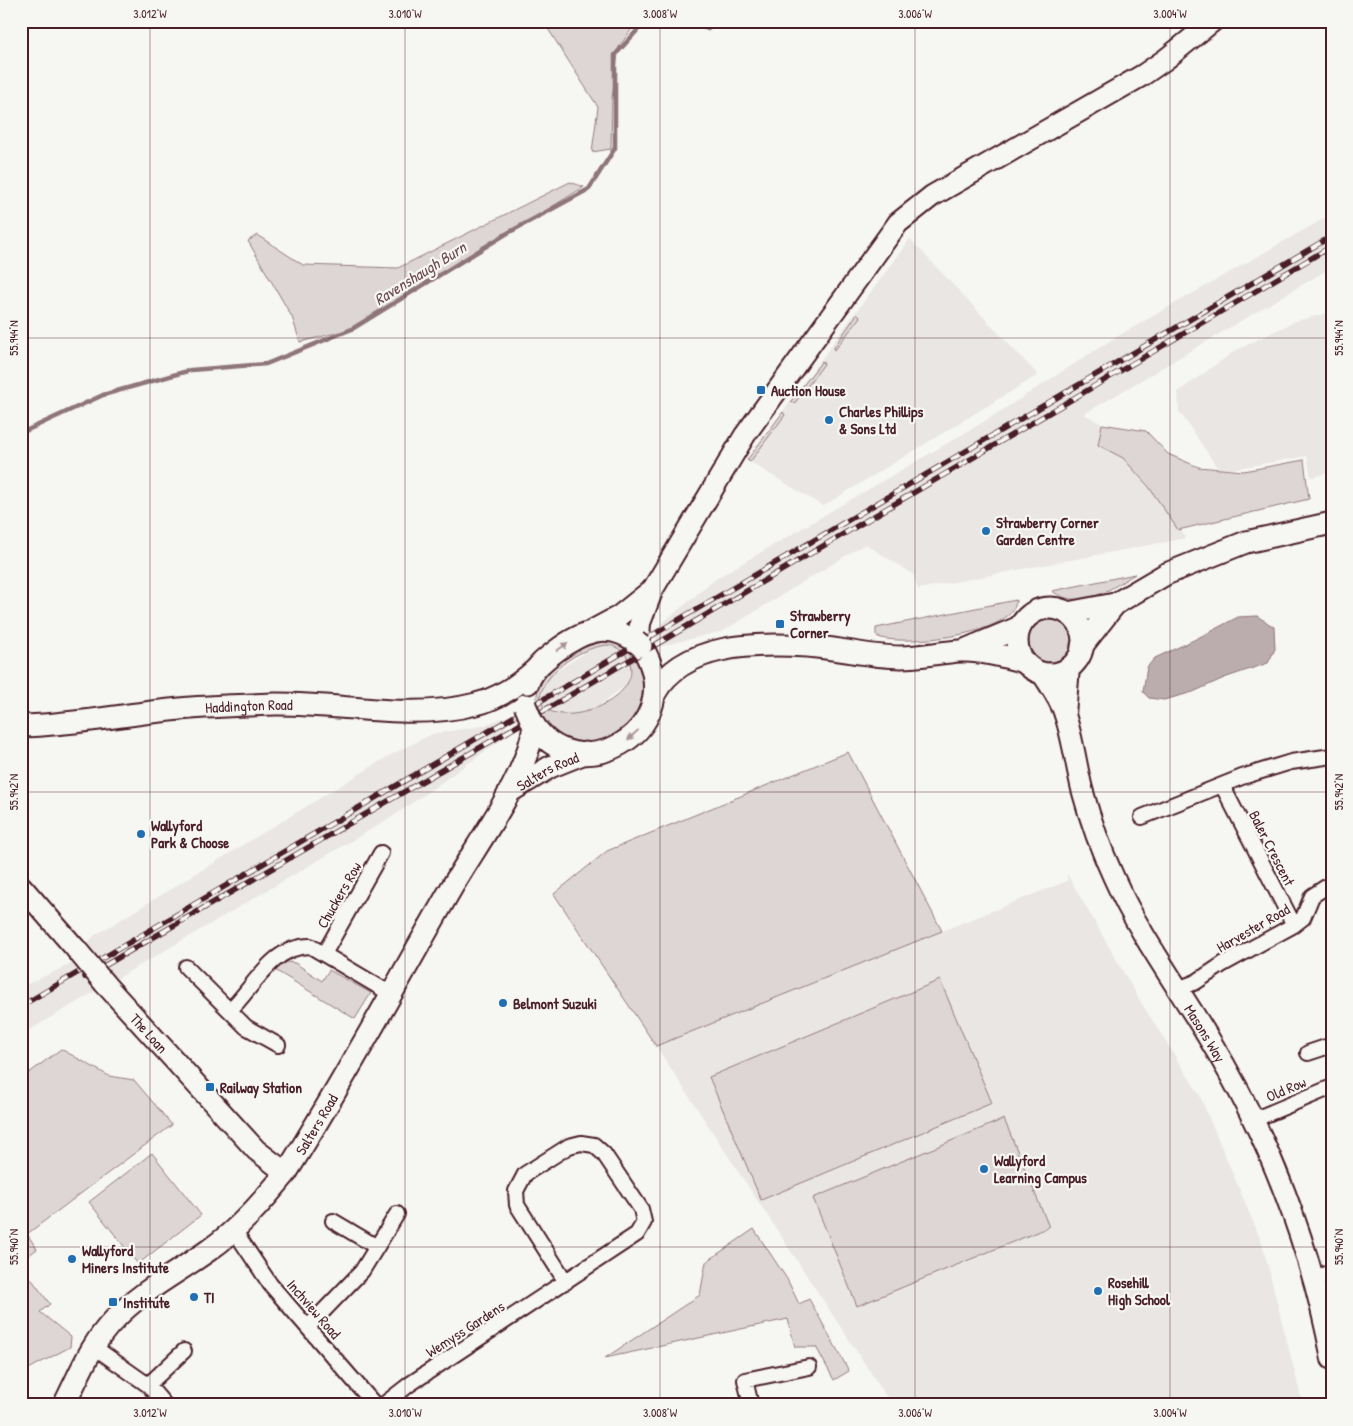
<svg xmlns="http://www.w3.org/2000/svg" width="1353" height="1426" viewBox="0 0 1353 1426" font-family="'Patrick Hand',sans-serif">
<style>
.built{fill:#e9e6e3}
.green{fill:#ddd6d5;stroke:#947a80;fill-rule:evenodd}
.water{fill:#bbadae;stroke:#8e747a}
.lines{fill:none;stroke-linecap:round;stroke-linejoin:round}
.stream{stroke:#8e747a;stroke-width:4.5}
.street-casing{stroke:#4a1f2b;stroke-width:18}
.secondary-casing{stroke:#4a1f2b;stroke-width:24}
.primary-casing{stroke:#4a1f2b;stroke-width:25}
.street{stroke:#f6f6f2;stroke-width:14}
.secondary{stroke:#f6f6f2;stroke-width:20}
.primary{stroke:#f6f6f2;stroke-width:21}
.rail-casing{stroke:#4a1f2b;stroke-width:5.5}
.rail{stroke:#f6f6f2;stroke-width:4;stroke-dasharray:11;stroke-linecap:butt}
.secondary-bridge-casing{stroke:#4a1f2b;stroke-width:24;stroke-linecap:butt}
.primary-bridge-casing{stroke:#4a1f2b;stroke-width:25;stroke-linecap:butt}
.secondary-bridge{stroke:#f6f6f2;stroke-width:20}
.primary-bridge{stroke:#f6f6f2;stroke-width:21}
.oneway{fill:#a99598}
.ticks{fill:none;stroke:#4a1f2b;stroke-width:1;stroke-opacity:0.45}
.poi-dot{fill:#1f6fb2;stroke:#f6f6f2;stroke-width:2}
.labels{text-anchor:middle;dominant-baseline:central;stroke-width:4.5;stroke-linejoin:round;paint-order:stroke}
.poi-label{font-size:15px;font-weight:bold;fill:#4a1f2b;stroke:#f6f6f2;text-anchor:start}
.street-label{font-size:15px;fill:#4a1f2b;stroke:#f6f6f2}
.water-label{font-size:16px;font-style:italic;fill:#6c4a52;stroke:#f6f6f2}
.neatline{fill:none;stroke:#4a1f2b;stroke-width:2}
.ticks-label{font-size:12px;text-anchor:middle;fill:#4a1f2b}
</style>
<rect width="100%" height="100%" fill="#f6f6f2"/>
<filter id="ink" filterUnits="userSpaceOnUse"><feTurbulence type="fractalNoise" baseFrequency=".02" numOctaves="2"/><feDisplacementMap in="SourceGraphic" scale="10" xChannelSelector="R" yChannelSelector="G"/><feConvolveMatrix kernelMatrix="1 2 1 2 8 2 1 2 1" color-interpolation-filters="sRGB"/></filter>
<g filter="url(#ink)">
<path class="built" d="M1332,214V267L1084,414L1102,424L1098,445L1123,458L1149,487L1186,538L918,589L913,574L865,544L723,631L661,646L652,632L717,578L987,420L1113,339Z
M910,239L1038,375L823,506L747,460Z
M1332,312V472L1311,477L1307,456L1220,471L1179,411L1178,392L1235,351L1296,321Z
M609,645L622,650L628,656L631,668L627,684L596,708L575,715H558L544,708L540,696L548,677L595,646Z
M502,718L510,734L392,817L21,1035V987L69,965L94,936L389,756L432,734L483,726Z
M1067,874L1140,1001L1199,1094L1262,1243L1303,1405H892L656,1046L1067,881Z"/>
<path class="green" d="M543,21H645L636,23L619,47L612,98L611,149L592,152L598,107Z
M570,182L584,187L352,329L300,342L292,317L248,241L257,235L303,265L398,268Z
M857,314L860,317L835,350L833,349Z
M822,361L824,364L794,404L791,401Z
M783,412L785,415L750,462L747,460Z
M1102,424L1146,431L1168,454L1198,467L1244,471L1304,460L1309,499L1178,530L1149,487L1123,458L1098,445Z
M1135,574C1110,589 1081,612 1052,591Z
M1016,600C1016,639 883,647 876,635V628Z
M1029 641a21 21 0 1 1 42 0a21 21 0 1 1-42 0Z
M610,641C671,660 645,747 584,742C571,741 559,736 550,727C509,687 572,644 610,641ZM609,645C627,649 637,667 627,684C613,707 568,724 544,708L540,696C547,669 583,646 609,645Z
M848,752L942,931L656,1046L554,894L607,851Z
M286,962L295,963L322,981L329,970L371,993L355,1019L275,970Z
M940,980L992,1103L761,1200L709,1077Z
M61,1049L109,1076L134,1080L172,1125L27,1234L37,1249L21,1261V1079Z
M1004,1119L1049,1227L857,1306L813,1198Z
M152,1153L201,1215L138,1264L89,1202Z
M754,1229L787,1279L799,1304L809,1299L849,1371L834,1380L816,1347H795L788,1319L605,1358L700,1295L706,1262Z
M21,1265L50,1304L40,1312L71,1337L70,1347L21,1373Z"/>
<path class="water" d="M1257,616L1274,627L1275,649L1268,663L1224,678L1193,692L1164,700L1149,698L1143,692L1147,667L1155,658L1196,639L1238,617Z"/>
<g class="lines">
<path class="stream" d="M21,433L103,395L191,370L266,364L352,329L506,234L589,189L615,148V55L643,24L686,21L708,29"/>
<g class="street-casing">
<path id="street" d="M1222,785L1294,925
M1142,817L1242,777L1291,762L1332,756
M324,954L381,853
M186,967L246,1027L278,1045
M1178,989L1196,982L1223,964L1294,925L1303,918L1312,896L1332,883
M230,1010C254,987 272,946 310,946L391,994
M1308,1053L1332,1045
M1253,1120L1332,1087
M333,1221L377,1247
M234,1230L270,1284L375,1405
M1313,1278L1332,1272
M308,1327L362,1271L397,1214
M94,1347L148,1385L165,1405
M148,1385L184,1351
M383,1405L410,1384L637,1234L644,1222L641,1209L604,1154L594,1145L581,1143L569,1146L525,1174L516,1191L517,1205L566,1282
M751,1405L745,1380L809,1367"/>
</g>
<g class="secondary-casing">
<g id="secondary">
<path d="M593,630L619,616L649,592"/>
<path d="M639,639L640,623L653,589L745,435L898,223L932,196L1143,75L1166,59L1213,21"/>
<path id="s1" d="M1042,673C1050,686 1061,700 1065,715C1073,739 1076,765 1082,789C1090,819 1101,850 1114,878C1139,934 1176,984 1208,1037C1268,1134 1311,1247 1332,1359"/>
<path d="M1065,714L1069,668"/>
<path d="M21,886L76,949"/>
<path id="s2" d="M105,984L256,1150L286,1173"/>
</g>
</g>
<g class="primary-casing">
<g id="primary">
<circle cx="1050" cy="641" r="33"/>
<path d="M1067,613L1115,604L1166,574L1246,542L1332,523"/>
<path d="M1082,646L1115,604"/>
<path d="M967,649L1020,627"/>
<path d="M528,683C533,669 544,660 556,651C581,632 608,620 636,642"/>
<path d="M655,693C683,643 756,643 807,646C838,648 869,657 901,657C921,657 941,652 961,651C982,650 1004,656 1024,662"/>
<path d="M532,722C575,793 686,733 646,654"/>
<path id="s3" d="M21,726C78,725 135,712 191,708C219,706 247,705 275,704C342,703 410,721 476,704C498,699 518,685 535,670"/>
<path id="s4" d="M509,792L550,767L585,753"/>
<path id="s5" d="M64,1405C79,1376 91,1343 114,1320C141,1291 177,1273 209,1250C239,1229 263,1201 286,1173C345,1080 397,982 452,887C478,842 528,776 534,725"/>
</g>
</g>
<use href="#street" class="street"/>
<use href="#secondary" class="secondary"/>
<use href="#primary" class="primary"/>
<g class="rail-casing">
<path id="rail" d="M85,977L550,707L1332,246
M21,1006L1332,236"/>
</g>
<use href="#rail" class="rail"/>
<g class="secondary-bridge-casing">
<path id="secondary-bridge" d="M76,949L105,984"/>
</g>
<g class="primary-bridge-casing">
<path id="primary-bridge" d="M636,642L641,646
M525,705L532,722"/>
</g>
<use href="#secondary-bridge" class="secondary-bridge"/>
<use href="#primary-bridge" class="primary-bridge"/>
</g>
<defs><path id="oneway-solid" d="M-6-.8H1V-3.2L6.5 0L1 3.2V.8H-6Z" transform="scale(1.25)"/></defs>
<g class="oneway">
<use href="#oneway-solid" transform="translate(562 647) rotate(-37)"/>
<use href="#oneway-solid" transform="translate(633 735) rotate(137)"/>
</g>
</g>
<path class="ticks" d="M150,21V1405M405,21V1405M660,21V1405M915,21V1405M1170,21V1405M21,338H1332M21,792H1332M21,1247H1332"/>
<g class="poi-dot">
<rect x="756" y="385" width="10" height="10" rx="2.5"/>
<circle cx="829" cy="420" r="5"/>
<circle cx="986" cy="531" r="5"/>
<rect x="775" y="619" width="10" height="10" rx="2.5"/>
<circle cx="141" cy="834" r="5"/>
<circle cx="503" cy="1003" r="5"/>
<rect x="205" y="1082" width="10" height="10" rx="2.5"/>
<circle cx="984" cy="1169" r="5"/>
<circle cx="72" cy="1259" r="5"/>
<circle cx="1098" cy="1291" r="5"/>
<circle cx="194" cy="1297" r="5"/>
<rect x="108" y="1297" width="10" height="10" rx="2.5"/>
</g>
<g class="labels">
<g class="poi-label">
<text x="771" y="390">Auction House</text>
<text x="839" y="411">Charles Phillips<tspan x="839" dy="17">&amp; Sons Ltd</tspan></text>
<text x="996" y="522">Strawberry Corner<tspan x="996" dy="17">Garden Centre</tspan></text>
<text x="790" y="615">Strawberry<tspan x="790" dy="17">Corner</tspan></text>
<text x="151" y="825">Wallyford<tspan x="151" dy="17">Park &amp; Choose</tspan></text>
<text x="513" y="1003">Belmont Suzuki</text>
<text x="220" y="1087">Railway Station</text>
<text x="994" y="1160">Wallyford<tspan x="994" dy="17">Learning Campus</tspan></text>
<text x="82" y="1250">Wallyford<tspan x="82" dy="17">Miners Institute</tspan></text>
<text x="1108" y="1282">Rosehill<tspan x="1108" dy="17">High School</tspan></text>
<text x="204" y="1297">TI</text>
<text x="123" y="1302">Institute</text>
</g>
<g class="street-label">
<text stroke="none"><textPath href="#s3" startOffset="229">Haddington Road</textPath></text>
<text stroke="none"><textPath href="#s4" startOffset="44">Salters Road</textPath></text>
<text transform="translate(1272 848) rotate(63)">Baler Crescent</text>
<text transform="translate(339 895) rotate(-60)">Chuckers Row</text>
<text transform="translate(1253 928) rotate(-30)">Harvester Road</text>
<text stroke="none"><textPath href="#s1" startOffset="399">Masons Way</textPath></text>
<text stroke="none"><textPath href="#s2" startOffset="66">The Loan</textPath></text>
<text transform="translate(1286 1089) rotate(-23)">Old Row</text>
<text stroke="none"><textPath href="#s5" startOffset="384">Salters Road</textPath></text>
<text transform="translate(314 1309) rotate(49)">Inchview Road</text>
<text transform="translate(465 1329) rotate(-33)">Wemyss Gardens</text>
</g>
<g class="water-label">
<text transform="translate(420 273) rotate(-32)">Ravenshaugh Burn</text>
</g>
</g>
<rect width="1353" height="1426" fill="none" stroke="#f6f6f2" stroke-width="55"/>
<rect x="28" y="28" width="1298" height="1370" class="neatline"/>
<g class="ticks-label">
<text x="150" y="18">3.012°W</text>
<text x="405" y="18">3.010°W</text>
<text x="660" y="18">3.008°W</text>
<text x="915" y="18">3.006°W</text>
<text x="1170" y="18">3.004°W</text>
<text transform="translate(14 338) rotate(-90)" y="4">55.944°N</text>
<text transform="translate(1339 338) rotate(-90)" y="4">55.944°N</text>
<text transform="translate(14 792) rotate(-90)" y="4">55.942°N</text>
<text transform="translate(1339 792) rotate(-90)" y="4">55.942°N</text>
<text transform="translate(14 1247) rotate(-90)" y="4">55.940°N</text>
<text transform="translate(1339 1247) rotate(-90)" y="4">55.940°N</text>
<text x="150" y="1417">3.012°W</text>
<text x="405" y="1417">3.010°W</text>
<text x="660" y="1417">3.008°W</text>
<text x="915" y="1417">3.006°W</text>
<text x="1170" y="1417">3.004°W</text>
</g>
</svg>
